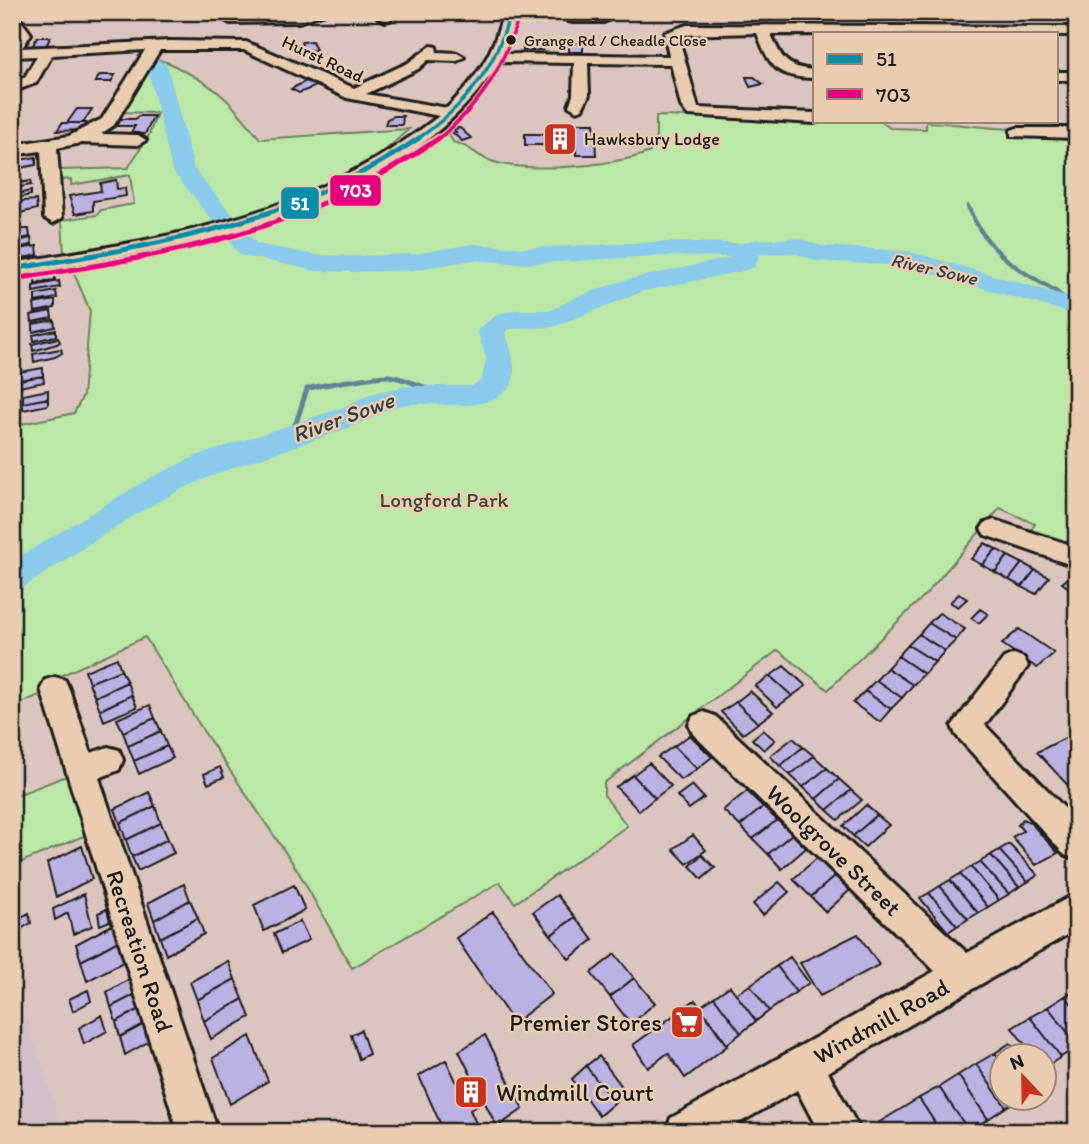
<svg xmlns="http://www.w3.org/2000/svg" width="1089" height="1144" viewBox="0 0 1089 1144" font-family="Itim,sans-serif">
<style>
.built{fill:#d2bfca}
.green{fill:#bbe8a6;stroke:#6c8261;stroke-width:2}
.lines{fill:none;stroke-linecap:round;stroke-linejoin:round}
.stream-far1{stroke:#5e8498;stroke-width:4.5}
.stream{stroke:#5e8498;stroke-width:5}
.river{fill:#8acaeb;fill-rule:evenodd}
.building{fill:#bbb1e2;stroke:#1c1c1c;stroke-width:2}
.minor-casing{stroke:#1c1c1c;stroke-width:6}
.minor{fill:#eacdb0;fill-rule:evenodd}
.bus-1-far1-casing{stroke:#eacdb0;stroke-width:6}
.bus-1-casing{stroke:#eacdb0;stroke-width:9}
.bus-2-far1-casing{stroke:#eacdb0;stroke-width:6}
.bus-2-casing{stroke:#eacdb0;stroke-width:9}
.bus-1-far1{stroke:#068daa;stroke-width:3.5}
.bus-1{stroke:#068daa;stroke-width:5}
.bus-2-far1{stroke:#e5007d;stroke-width:3.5}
.bus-2{stroke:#e5007d;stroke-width:5}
.bus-dot{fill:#1c1c1c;stroke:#eacdb0;stroke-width:2.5}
.labels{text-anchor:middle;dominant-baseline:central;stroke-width:5;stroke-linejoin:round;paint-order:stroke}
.far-bus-label{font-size:16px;fill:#1c1c1c;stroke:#eacdb0;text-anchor:start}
.far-street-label{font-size:18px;fill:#1c1c1c;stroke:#eacdb0}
.far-poi-label{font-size:18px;fill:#1c1c1c;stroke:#eacdb0;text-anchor:start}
.far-water-label{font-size:19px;font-style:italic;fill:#323f45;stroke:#eacdb0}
.park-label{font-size:21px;fill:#3c4538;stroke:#eacdb0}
.water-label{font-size:23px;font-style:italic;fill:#323f45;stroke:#eacdb0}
.near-street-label{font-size:24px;fill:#1c1c1c;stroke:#eacdb0}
.near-poi-label{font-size:24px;fill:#1c1c1c;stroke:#eacdb0;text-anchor:end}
.line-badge{stroke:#eacdb0;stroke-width:2.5}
.badge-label{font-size:19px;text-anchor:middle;font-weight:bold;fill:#fff}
</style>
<rect width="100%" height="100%" fill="#dcc5bf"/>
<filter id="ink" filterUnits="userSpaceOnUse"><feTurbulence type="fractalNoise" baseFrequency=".0143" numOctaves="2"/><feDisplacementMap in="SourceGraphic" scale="14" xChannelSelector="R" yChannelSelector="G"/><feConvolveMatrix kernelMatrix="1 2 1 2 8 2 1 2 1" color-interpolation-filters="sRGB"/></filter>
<g filter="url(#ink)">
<path class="built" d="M28,1022L63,1132H12V1028Z"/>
<path class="green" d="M154,60C167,60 173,65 184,71C221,89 235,107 260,139L409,129C396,140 383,154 368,163C277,221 169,237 64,254L62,220L97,215L101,210L134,204L130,175L71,185V179L60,180L59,170L128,168L149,135L157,113L122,112Z
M656,116L880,121L890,128L926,129V122C955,123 982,128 1011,129L1015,137L1077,136V551L1035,538L1030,531L1035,524L1000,508L927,593L828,690L778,650L604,783V795L627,826L515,903L500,882L352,968L298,871L204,732L145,637L58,677L44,693L12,707V426L74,413L83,396L90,311L71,266C129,256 190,250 246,232C316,210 387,172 445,128L453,142C470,146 473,153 486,159C522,175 615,166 650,152L656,137Z
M74,773L91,833L12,866V797Z"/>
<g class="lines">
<path class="stream-far1" d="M968,206C981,240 1004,261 1035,279C1048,287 1061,293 1071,305"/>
<path class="stream" d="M284,436L296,423L307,389C313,386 383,375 389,376C407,379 425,388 442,394"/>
<path class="river" d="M157,59L167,65L194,169L257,244L316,255L355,256L414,254L473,244L525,248L656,242L741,243L753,240L798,238L821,246L907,251L1077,299V315L906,266L816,261L794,253L760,254L754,267L743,271L644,291L553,327L509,329L505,332C511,348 522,379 505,392C473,418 427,395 391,408C381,412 372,418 362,422C300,448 234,462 173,494C122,520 73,556 24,587L12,591V561L148,479L196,456L341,408L370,394L406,386H472L482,380L486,358L477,330L498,314L516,310H552L576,297L625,280L734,257L656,256L525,264L473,260L414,270L355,272L316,271L240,255L172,170L147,65Z"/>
</g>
<path class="building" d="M37,37H47L50,38L46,46L32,47Z
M312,41L316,50L299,52L297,46L302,45L301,42Z
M523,41H543V50H523Z
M569,43H583V52H569Z
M100,75H115L111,82H95Z
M746,77H754L763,84L750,87Z
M306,81L317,86L299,93L291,89Z
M77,109H92L83,123H67Z
M138,116H154L145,134H130L135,126H117L121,119H136Z
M394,116H403L402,125H385L387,119Z
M62,123H86L82,130L57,131Z
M575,123H594L596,155H576V145H525V134H576Z
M460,128L471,138L462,141L453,133L456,132L453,129Z
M36,157V165L20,168V160Z
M116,180L117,189L125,188L126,196L93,201V211L75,214L69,196L101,191L100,183Z
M30,181L31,185L16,188V194L31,191V195L17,198V201L12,202V184Z
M36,200L37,209L12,215V202Z
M18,229H29L30,237L12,241V231Z
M31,238L32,245L12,249V242Z
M37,246L38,255L13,260L12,250Z
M55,270V280L35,284V277L40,273Z
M59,281L60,287L33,292V286Z
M56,291L57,298L35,302V295Z
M55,300V308L35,312L34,304Z
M51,311L52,318L32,322L31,315Z
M54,320L55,327L33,332V324Z
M56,330V336L34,341L33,335Z
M58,338L60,342L57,344L33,351L32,344Z
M61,349L62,353L55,357L34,362L33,354Z
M43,368V376L19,380V372Z
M43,376L44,382L19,387V380Z
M48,390V398L23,403V395Z
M48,398V405L23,410V403Z
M985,543L996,549L982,565L971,559Z
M996,549L1008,556L995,572L982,565Z
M1008,556L1022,563L1009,580L995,572Z
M1022,563L1035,570L1022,587L1009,580Z
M1035,570L1049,577L1036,594L1022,587Z
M1077,571V588L1073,591L1062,583Z
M959,594L967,599L958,607L950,602Z
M980,609L988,614L979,623L971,618Z
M939,613L965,629L956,640L929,623Z
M929,623L956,640L945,651L919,634Z
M1019,629L1054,653L1037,668L1002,644Z
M919,634L945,651L935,662L908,645Z
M908,645L935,662L924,674L898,656Z
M898,656L924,674L913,685L887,668Z
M117,658L121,670L89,683L85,671Z
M784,666L806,686L792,696L770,676Z
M887,668L913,685L902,698L876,680Z
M121,670L127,682L95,697L89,683Z
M770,676L792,696L777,707L755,686Z
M876,680L902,698L891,709L865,691Z
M127,682L132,695L100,710L95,697Z
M750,691L773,712L758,723L736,702Z
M865,691L891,709L880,722L853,703Z
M132,695L137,707L104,721L100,710Z
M736,702L758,723L743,734L721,712Z
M150,705L155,718L123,732L117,719Z
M155,718L161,731L128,746L123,732Z
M763,730L775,740L764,750L752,739Z
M161,731L167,746L134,761L128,746Z
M690,735L712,757L697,769L674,746Z
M793,738L803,747L780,766L770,756Z
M1065,738L1077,751V801L1072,795L1075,793L1037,752Z
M167,746L173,758L139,774L134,761Z
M674,746L697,769L681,780L658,757Z
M803,747L814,756L790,775L780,766Z
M814,756L827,768L803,787L790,775Z
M649,763L671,786L655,798L633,775Z
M220,767L224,777L208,784L204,774Z
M827,768L839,779L816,799L803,787Z
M633,775L655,798L639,811L616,787Z
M839,779L851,790L827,810L816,799Z
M692,785L704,798L689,809L677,796Z
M851,790L862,800L838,820L827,810Z
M747,791L763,807L740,826L723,810Z
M149,792L155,806L120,823L115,809Z
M866,805L877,815L853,836L843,826Z
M155,806L161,823L126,840L120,823Z
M763,807L777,820L753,839L740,826Z
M877,815L889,825L865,847L853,836Z
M1023,819L1030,822L1058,853L1036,865L1012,837L1023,831L1018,825Z
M777,820L792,834L768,854L753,839Z
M161,823L168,839L132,857L126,840Z
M792,834L806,848L782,869L768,854Z
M693,835L706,850L687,864L673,849Z
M168,839L174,853L138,871L132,857Z
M1009,844L1038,875L1028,882L999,850Z
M82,846L92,879L56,897L47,863Z
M999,850L1028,882L1019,887L991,855Z
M702,855L715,868L702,879L690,866Z
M991,855L1019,887L1009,894L980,862Z
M817,858L835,876L811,897L793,879Z
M980,862L1009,894L999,900L971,867Z
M971,867L999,900L988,907L960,874Z
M960,874L988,907L978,913L950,880Z
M835,876L850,890L826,912L811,897Z
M950,880L978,913L968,919L940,886Z
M779,882L789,892L763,915L753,904Z
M184,884L190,900L154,920L148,903Z
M294,885L305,910L264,931L254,905Z
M940,886L968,919L957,926L929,893Z
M929,893L957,926L948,932L920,898Z
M84,894L92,926L73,934L68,913L55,920L53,909Z
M557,895L575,917L551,935L533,912Z
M190,900L198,918L160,938L154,920Z
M107,909L110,921L100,925L98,913Z
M493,912L552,994L514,1023L456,938Z
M29,913L31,923L14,933L12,922Z
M575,917L593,940L569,959L551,935Z
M198,918L204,934L166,955L160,938Z
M300,921L309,940L282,953L274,934Z
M114,924L120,940L81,961L76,944Z
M858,934L879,965L820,996L800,963Z
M120,940L127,960L87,981L81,961Z
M615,954L634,978L610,997L591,973Z
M790,957L809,983L796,992L777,966Z
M228,961L235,979L197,1000L190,982Z
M777,966L796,992L769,1011L750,985Z
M133,977L138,993L111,1007L107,992Z
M634,978L655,1003L631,1024L610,997Z
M235,979L243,999L204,1021L197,1000Z
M750,985L769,1011L756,1021L736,994Z
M730,986L756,1021L741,1033L714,997Z
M1077,989V1010L1065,996Z
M88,990L91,1001L73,1011L69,999Z
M138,993L143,1007L116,1022L111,1007Z
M1065,996L1077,1010V1044L1048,1007Z
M714,997L741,1033L727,1044L700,1007Z
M243,999L250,1017L211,1039L204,1021Z
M695,1000L727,1046L685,1078L668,1053L648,1068L633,1045Z
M143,1007L148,1022L120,1037L116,1022Z
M1048,1007L1077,1044V1047L1061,1057L1030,1017Z
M102,1015L107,1031L84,1044L79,1028Z
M1030,1017L1061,1057L1044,1068V1056H1034L1012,1028Z
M148,1022L153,1039L125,1055L120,1037Z
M361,1030L369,1054L359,1059L351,1035Z
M485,1035L523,1109L497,1127L484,1101L470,1110L480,1132H444L419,1076L446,1060L457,1083L471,1075L459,1051Z
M250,1036L268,1081L230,1104L213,1058Z
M1010,1043L1020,1056H1002V1062L995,1053Z
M995,1053L1002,1062V1098H1020L1006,1107L976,1064Z
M599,1056L626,1092L614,1103L586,1066Z
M976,1064L1006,1107L988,1119L958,1075Z
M586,1066L614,1103L599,1116L572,1079Z
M958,1075L988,1119L969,1131L939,1087Z
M939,1087L969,1131L941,1132L919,1098Z
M919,1098L941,1132H884L878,1123Z"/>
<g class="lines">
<g class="minor-casing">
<path id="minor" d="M328,12L299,22L230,23L223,19L230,15Z
M379,12H393L390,20L385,21L378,17Z
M503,12H517L505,54L669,56L664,33L687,25L1077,27V35L771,34C781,58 786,68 814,70V78C776,77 770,67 757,33L678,35L698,108L814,113V121H820L814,123L688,115L681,106L671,64L588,63L589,95L582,109L577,111L569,106L573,95L574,63L500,62C392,220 187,246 12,275V263C173,237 306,219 439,116L347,98L244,50H160L114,125L101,134L138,135L146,140L138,145L81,143L57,148L62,218L53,223L44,218L41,151L12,155V145L69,136L102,119L145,50L52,55L36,83L12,92V83L25,77L37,56L12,57V42L17,34L12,28V14L17,15L31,34L22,48L170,41L246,42L354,88L408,63L431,46L436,47L437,52L457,53L464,57L457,61L428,60L418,69L366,94L447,108C476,79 495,53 503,12Z
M564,12H611V18L604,22H573L568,21Z
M1056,72H1077V80H1056Z
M12,106L18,108V114L12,116Z
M1017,128H1077V138L1011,136V130Z
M994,520L1077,547V567L985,535L981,529L985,523Z
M1014,654L1024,658L1028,666L985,725L1077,821V859L1065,855L956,735L952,726L1004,658Z
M55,677L65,680L69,689L91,753L108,747L119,750L123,760L119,770L99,778L218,1132H178L41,689L45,680Z
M704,712L715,716L967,953L1077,893V929L828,1072L861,1132H819L797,1090L723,1132H665L671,1118L935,971L693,734L689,725L693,716Z"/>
</g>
<use href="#minor" class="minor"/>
<g class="bus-1-far1-casing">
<path id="bus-1-far1" d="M416,140C463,108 497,68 510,12"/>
</g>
<g class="bus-1-casing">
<path id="bus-1" d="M12,269C158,245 294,224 419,138"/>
</g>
<g class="bus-2-far1-casing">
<path id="bus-2-far1" d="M437,140C483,103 502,69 520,14"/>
</g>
<g class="bus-2-casing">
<path id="bus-2" d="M14,279C173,254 304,233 439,138"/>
</g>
<use href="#bus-1-far1" class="bus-1-far1"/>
<use href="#bus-1" class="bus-1"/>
<use href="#bus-2-far1" class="bus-2-far1"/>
<use href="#bus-2" class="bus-2"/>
</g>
</g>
<defs>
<g id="building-square" transform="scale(1.75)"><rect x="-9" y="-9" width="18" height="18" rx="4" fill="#c8321e" stroke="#eacdb0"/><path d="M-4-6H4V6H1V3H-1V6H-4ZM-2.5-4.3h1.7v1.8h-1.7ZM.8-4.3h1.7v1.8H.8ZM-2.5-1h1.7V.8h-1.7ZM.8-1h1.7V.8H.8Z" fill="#fff"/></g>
<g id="supermarket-square" transform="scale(1.75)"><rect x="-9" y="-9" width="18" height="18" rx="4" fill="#c8321e" stroke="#eacdb0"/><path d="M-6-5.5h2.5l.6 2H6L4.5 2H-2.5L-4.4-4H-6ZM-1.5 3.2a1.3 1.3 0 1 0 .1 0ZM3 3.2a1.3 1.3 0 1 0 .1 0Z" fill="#fff"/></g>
</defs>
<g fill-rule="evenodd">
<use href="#building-square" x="560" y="139"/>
<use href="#supermarket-square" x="687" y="1022"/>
<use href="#building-square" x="471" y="1092"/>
</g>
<circle class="bus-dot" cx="511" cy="40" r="6"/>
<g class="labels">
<g class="far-bus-label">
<text x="524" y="40">Grange Rd / Cheadle Close</text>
</g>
<g class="far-street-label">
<text transform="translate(323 59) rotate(25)">Hurst Road</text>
</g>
<g class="far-poi-label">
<text x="584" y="139">Hawksbury Lodge</text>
</g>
<g class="far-water-label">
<text transform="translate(934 269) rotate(13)">River Sowe</text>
</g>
<g class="park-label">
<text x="444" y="499">Longford Park</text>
</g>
<g class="water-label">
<text transform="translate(343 417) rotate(-20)">River Sowe</text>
</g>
<g class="near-street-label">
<text transform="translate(834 850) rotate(44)">Woolgrove Street</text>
<text transform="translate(140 951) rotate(72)">Recreation Road</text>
<text transform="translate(881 1021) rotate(-29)">Windmill Road</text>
</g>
<g class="near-poi-label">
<text x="662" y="1022">Premier Stores</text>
<text x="496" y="1092" text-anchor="start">Windmill Court</text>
</g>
</g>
<g class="line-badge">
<rect x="329" y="174" width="53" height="33" rx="7" fill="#e5007d"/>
<rect x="280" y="186" width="40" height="34" rx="7" fill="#068daa"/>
</g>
<g class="badge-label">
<text x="356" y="197">703</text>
<text x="300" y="210">51</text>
</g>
<rect width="1089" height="1144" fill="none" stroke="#eacdb0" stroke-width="42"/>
<rect x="21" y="21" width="1047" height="1102" fill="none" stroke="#1c1c1c" stroke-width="2.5" filter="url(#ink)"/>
<rect x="813" y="32" width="245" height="91" fill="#eacdb0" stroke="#988675" stroke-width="2"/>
<rect x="827" y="54" width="35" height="10" fill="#068daa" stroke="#988675" stroke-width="2"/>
<text x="876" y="66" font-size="21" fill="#1c1c1c">51</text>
<rect x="827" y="89" width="35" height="10" fill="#e5007d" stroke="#988675" stroke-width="2"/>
<text x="876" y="102" font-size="21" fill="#1c1c1c">703</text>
<g transform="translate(1023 1077) rotate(338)"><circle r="33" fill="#eacdb0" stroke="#988675" stroke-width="2"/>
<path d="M0-5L12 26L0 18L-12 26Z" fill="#c8321e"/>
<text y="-10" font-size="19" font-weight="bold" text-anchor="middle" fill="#1c1c1c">N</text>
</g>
</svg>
